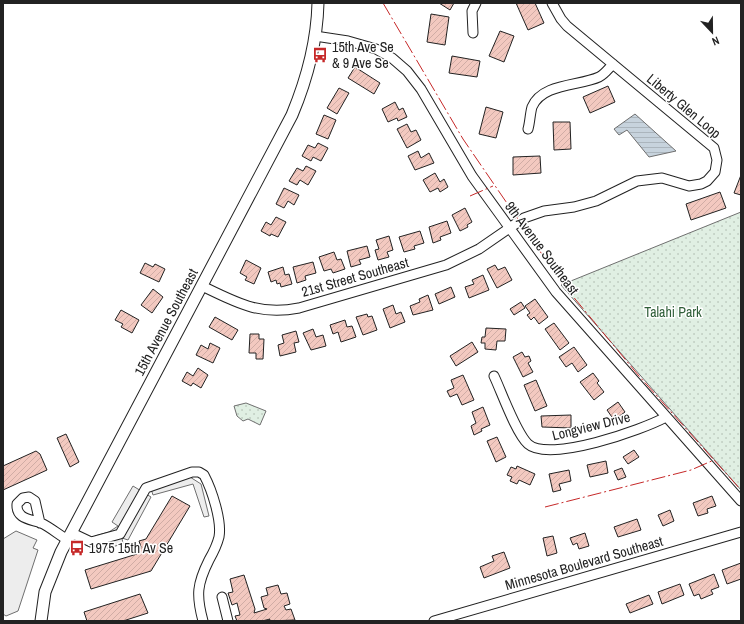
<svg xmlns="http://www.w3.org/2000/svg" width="744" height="624" viewBox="0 0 744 624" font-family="'Archivo Narrow',sans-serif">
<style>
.park{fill:url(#park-dots);stroke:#6f6f6f}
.parking{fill:#ededed;stroke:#6f6f6f}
.water{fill:url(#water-rules);stroke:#6f6f6f}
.building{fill:url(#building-hatch);stroke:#222}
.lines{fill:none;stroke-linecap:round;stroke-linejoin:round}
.minor-casing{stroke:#222;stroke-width:11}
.major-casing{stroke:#222;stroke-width:13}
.minor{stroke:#fff;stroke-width:9}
.major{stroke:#fff;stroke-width:11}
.power{stroke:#c62828;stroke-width:1;stroke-dasharray:14 3 2 3;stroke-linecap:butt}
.labels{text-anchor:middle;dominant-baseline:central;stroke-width:3;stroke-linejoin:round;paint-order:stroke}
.poi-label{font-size:14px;fill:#222;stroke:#fff;text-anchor:start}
.street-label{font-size:14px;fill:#222;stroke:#fff}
.park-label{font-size:14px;fill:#2f5e38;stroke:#fff}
</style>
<defs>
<pattern id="park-dots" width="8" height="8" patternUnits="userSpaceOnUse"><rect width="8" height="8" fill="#e0efe3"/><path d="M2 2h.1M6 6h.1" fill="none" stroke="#c0cdc2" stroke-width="1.8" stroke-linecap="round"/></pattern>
<pattern id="water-rules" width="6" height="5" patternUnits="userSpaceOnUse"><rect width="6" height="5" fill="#c7d3dd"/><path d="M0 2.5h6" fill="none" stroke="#abb5bd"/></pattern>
<pattern id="building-hatch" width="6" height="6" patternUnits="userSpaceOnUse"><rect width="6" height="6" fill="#f3c9c0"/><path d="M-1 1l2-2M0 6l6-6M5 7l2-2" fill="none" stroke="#d0aca5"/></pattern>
</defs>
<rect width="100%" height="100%" fill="#fff"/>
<path class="park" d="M741,212V490L561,285Z
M246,403L266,411L260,425L248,419L243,421L237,416L234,406Z"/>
<path class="parking" d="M190,477L201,484L209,516L204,517L193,484L153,495L151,489Z
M133,486L151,497L128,540L122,538L123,544L100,550L95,536L109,532L118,526L112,522Z
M16,531L37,540L33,548L38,550L18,611L6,616L3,614V539Z"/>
<path class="water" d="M635,114L676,151L649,157L627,130L619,135L614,129Z"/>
<path class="building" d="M439,3H454L450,10Z
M516,3H535L544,23L528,30Z
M431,14L449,17L445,45L427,42Z
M500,31L514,36L504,62L489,56Z
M452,56L480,61L477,77L449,73Z
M355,67L380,83L374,94L348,78Z
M608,86L615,102L590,113L583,97Z
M339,88L349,93L337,114L327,108Z
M395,102L399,110L403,108L407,117L398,121L397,118L388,122L382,109Z
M486,107L503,112L496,138L479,134Z
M324,115L336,120L328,139L316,134Z
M553,122H570L571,149L554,150Z
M407,124L411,132L416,130L421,140L407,148L397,129Z
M318,143L328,148L321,161L313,157L311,161L302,156L308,145L315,148Z
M418,151L421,158L429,153L434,163L415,170L408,156Z
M540,156L541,173L513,175V157Z
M306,166L316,171L308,185L300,180L297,185L289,181L297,168L303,171Z
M435,173L440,182L444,179L448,187L440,192L438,188L430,192L423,180Z
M741,175V195L734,193Z
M284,188L299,195L294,205L288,201L284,208L276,204Z
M720,192L726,208L691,220L686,204Z
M465,208L472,222L467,225L468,227L460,231L452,215Z
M276,217L286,222L278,237L271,234L270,236L261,231L266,222L271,225Z
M447,221L451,233L440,237L441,240L433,243L429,227Z
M420,231L424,243L414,246L415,249L404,252L399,237Z
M389,236L393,250L387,252L389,257L378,260L375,250L379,249L376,240Z
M367,246L370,257L359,260L361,264L351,267L347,251Z
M334,252L337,260L341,259L345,269L333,273L331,269L324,271L319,257Z
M246,260L261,268L254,284L245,280L247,277L240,273Z
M313,262L316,273L305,276L306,280L297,283L293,267Z
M145,263L153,267L155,264L165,269L159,282L140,273Z
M495,265L498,270L505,267L512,280L497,288L487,269Z
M283,267L285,275L289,274L292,284L281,287L280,283L277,284L276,280L271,282L268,272Z
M483,275L489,290L469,298L465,287L474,284L472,280Z
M451,287L455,297L439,304L435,294Z
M153,289L163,297L152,313L141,305Z
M428,295L433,310L413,315L410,306L420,302L419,299Z
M535,299L548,317L539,324L534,317L531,320L527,315L530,313L525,306Z
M521,302L525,308L514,315L510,309Z
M393,305L396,314L401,312L405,322L390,328L383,309Z
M121,310L139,320L132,333L121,327L123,324L115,320Z
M367,314L368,317L372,316L377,330L363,335L356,317Z
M215,317L238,330L232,340L209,327Z
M345,320L347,327L352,326L356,337L341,342L338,332L333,334L330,325Z
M554,323L569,343L560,350L545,329Z
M486,328L506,329L505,341H497L496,350L485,349V343H481L482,337H485Z
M313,329L316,337L323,335L326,346L311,350L303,333Z
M296,331L299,342L294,343L296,352L280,356L278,345L284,343L282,335Z
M250,334H259V339H264L263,359H256V353H249Z
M472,342L478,352L456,366L450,356Z
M210,343L220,348L213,363L196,355L201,345L208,349Z
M574,347L587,365L578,372L572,363L566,367L559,357Z
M522,352L525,357L529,356L531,361L528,363L533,372L523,377L513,357Z
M198,368L208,375L201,388L193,383L191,386L182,381L187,372L193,376Z
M593,373L599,381L597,383L604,392L594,400L580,382Z
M463,375L474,400L462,405L457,394L450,397L447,391L454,388L451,380Z
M536,380L547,406L535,411L524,385Z
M618,402L625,412L614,420L607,410Z
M483,407L490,425L481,429L482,431L474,435L471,426L476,423L472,412Z
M571,415V428L542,427L541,416Z
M66,434L79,462L70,467L57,438Z
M497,437L506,457L496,462L487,441Z
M634,450L639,457L628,464L623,457Z
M36,451L40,454L47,470L3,490V466Z
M606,461L608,473L590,477L587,465Z
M517,466L535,474L530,485L519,480L517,484L510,481L512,477L507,475L511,467L516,469Z
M622,468L626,477L618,480L614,471Z
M569,470L571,481L559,484L561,490L553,492L549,474Z
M172,496L190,506L151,571L91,589L85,570L137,554L141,547L139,541L146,539Z
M712,496L716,506L707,509L708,513L698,516L693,503Z
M670,510L674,521L663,526L658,515Z
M637,519L641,530L618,537L614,527Z
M585,533L589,546L579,549L577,543L573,545L570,538Z
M553,536L557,553L547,556L543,538Z
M504,552L510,568L484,578L480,567L494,561L492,556Z
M741,563V579L727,584L722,570Z
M714,574L719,587L711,590L713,594L701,599L699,594L694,596L689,584Z
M244,575L255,609L254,613L267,609L264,608L261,597L268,595L266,588L278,585L281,594L287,593L290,604L284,606L286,610L291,609L295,620L269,621L270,619L262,621H237L235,616L240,615L237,603L232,605L228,593L233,592L230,579Z
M680,584L684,595L662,604L658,592Z
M140,594L148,613L123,621H87L84,612Z
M649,595L653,604L630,613L626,604Z"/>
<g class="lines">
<g class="minor-casing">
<path id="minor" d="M473,33L472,11L476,3
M315,36L348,41L376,49L392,58L407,71L421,89L472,176L556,292L741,501
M528,129C530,122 530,114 532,107C542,83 580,86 599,77C605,74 608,69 613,64
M202,286C237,303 260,316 299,308L446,265L479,249L524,218L544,211L574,207L596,201L637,181L662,178L689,186L701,184L707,181L715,172L717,160L714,148L567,26L561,19L552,3
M494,376C502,393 516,433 528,444C549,463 642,430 666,417
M40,523L35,501L29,497L23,498L17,504C16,519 30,519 41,523C50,527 59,535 68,540
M72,533L91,542L120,534L146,488L192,472H199L204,475C212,490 222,521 219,537C217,545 213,553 209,560C197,584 196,595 203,621
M222,597L228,621
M434,621L741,532"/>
</g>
<g class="major-casing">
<path id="major" d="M41,621L45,592L61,552L292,115C307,79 317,43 318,3"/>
</g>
<use href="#minor" class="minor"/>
<use href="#major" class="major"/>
<path class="power" d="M383,3L463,139L561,282L639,376L714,460
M470,196L493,186
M545,507L691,470L714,460L741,490"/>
</g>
<defs>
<g id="bus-bare" transform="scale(1.2)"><path d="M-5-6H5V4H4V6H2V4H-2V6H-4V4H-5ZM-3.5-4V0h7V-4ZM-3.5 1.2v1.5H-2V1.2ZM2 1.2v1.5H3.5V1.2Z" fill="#c62828" stroke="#fff" stroke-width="2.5" paint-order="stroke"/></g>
</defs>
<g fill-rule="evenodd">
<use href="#bus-bare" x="320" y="55"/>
<use href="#bus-bare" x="77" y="548"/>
</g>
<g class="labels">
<g class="poi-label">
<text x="332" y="47">15th Ave Se<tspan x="332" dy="16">&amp; 9 Ave Se</tspan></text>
<text x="89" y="548">1975 15th Av Se</text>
</g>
<g class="street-label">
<text transform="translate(684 106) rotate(40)">Liberty Glen Loop</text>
<text transform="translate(542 248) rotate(53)">9th Avenue Southeast</text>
<text transform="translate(355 277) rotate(-16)">21st Street Southeast</text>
<text transform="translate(166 322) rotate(-62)">15th Avenue Southeast</text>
<text transform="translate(591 426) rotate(-14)">Longview Drive</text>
<text transform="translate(584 563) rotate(-16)">Minnesota Boulevard Southeast</text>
</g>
<g class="park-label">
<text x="673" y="312">Talahi Park</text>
</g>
</g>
<rect width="744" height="624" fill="none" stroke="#222222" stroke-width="8"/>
<g transform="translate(712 32) rotate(158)" stroke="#ffffff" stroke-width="3" paint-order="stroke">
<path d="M0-3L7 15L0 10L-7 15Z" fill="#222222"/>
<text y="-6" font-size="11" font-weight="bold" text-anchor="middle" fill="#222222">N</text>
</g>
</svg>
